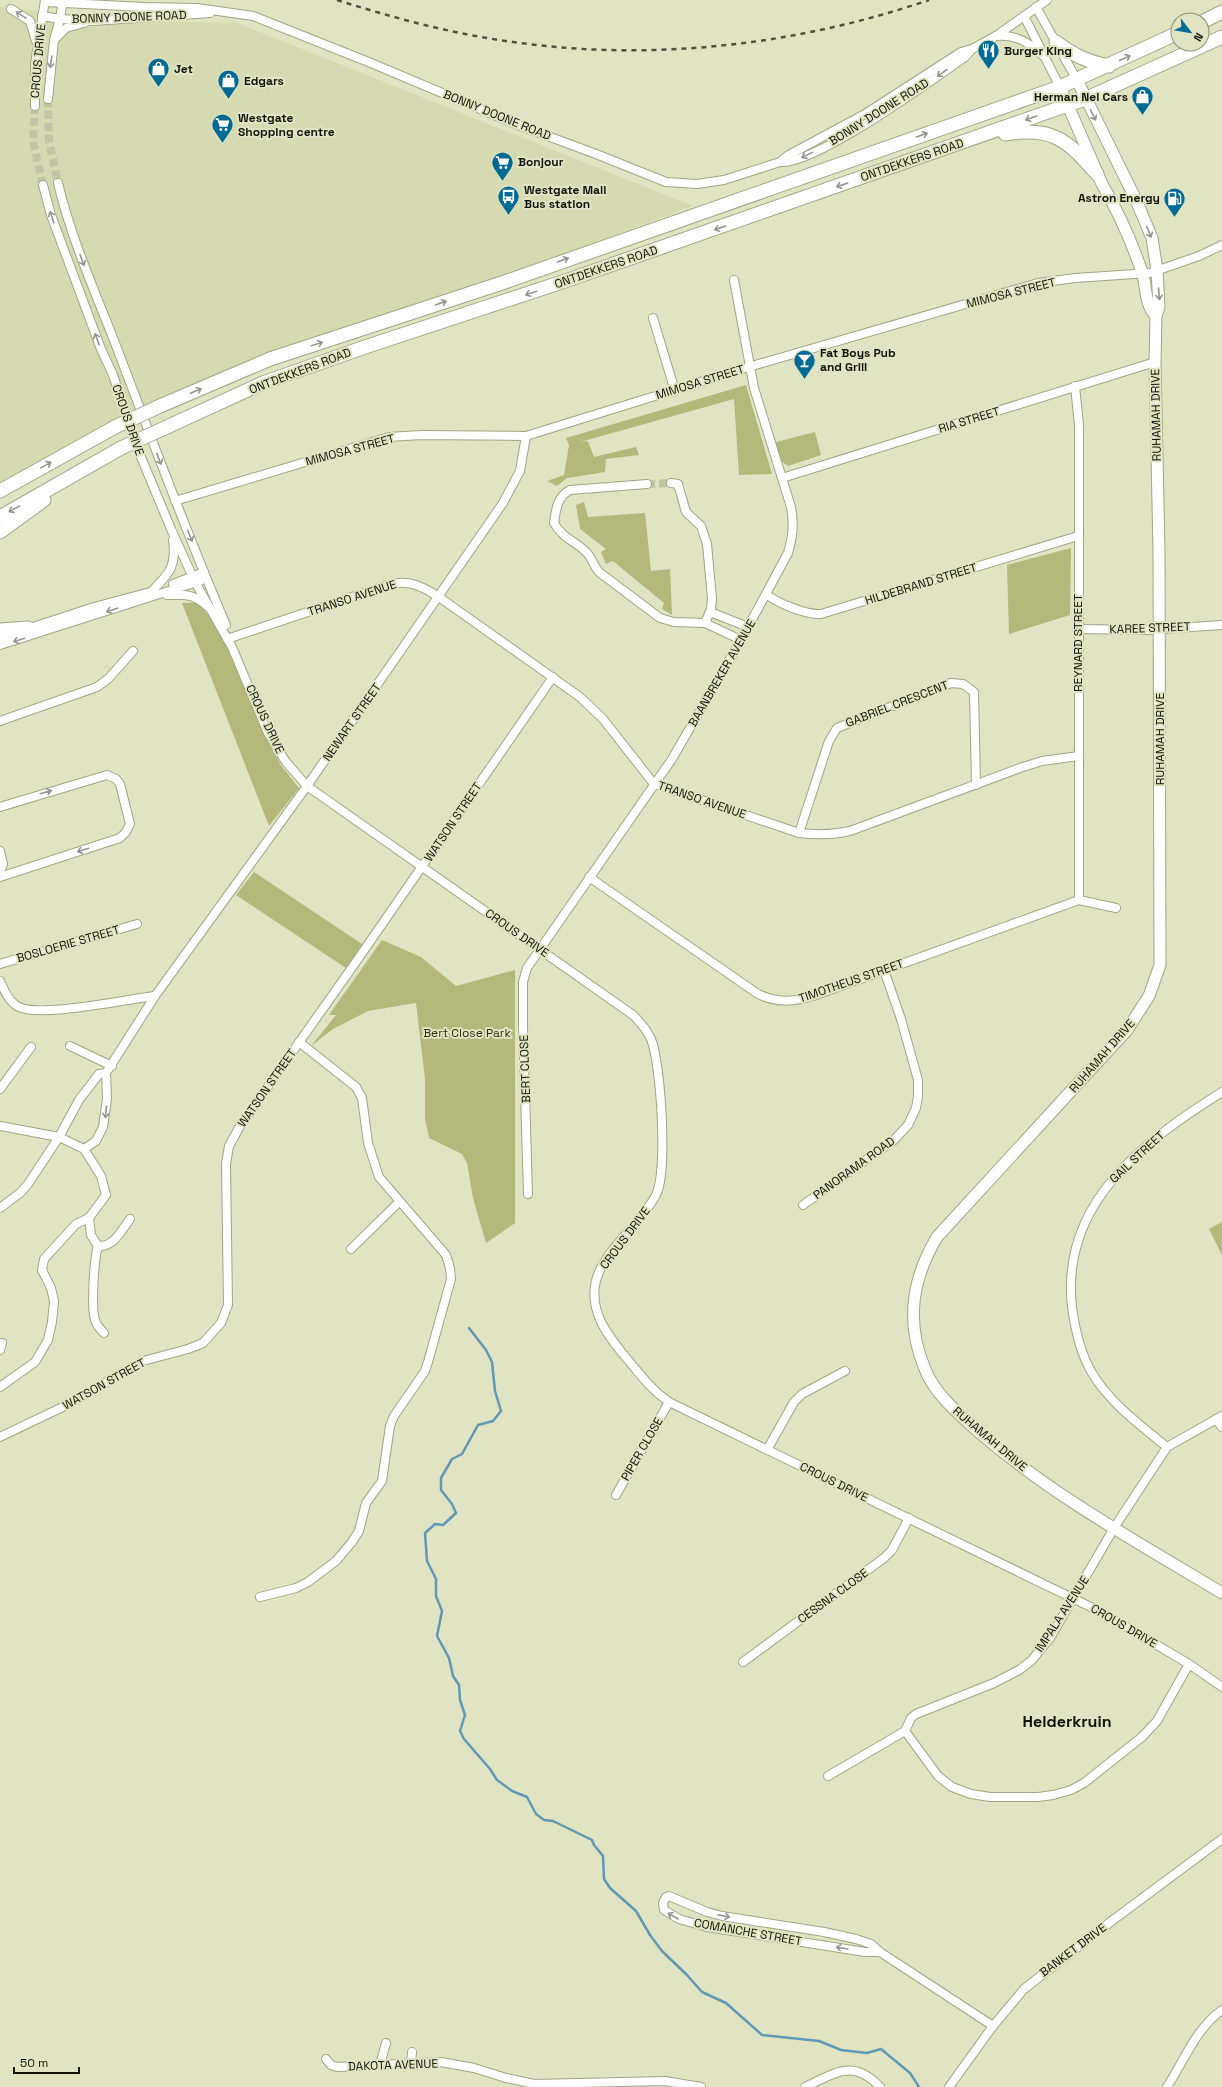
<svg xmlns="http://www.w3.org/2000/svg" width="1222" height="2087" viewBox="0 0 1222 2087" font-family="'Space Grotesk',sans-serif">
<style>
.built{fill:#d5dab1}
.green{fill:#b3b87b}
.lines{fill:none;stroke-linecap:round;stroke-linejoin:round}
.stream{stroke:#6098b5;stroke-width:2.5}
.street-tunnel{stroke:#c1c5a6;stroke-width:8;stroke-dasharray:8 4;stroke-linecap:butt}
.street-casing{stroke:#a1a585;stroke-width:10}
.secondary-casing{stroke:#a1a585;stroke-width:13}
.primary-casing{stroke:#a1a585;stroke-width:15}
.street{stroke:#fff;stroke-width:8}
.secondary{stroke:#fff;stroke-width:11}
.primary{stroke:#fff;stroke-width:13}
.rail{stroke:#515340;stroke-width:2.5;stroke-dasharray:5 5;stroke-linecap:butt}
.primary-bridge-casing{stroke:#a1a585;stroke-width:15;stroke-linecap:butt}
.primary-bridge{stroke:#fff;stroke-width:13}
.oneway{stroke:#959590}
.labels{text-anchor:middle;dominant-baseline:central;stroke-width:4;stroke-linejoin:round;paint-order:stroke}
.street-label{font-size:12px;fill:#131408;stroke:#e0e4c2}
.poi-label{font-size:12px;font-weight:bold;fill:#131408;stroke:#e0e4c2;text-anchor:start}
.park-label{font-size:12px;fill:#2e300d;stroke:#e0e4c2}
.district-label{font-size:16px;font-weight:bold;fill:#131408;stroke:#e0e4c2}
</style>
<rect width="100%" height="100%" fill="#e0e4c2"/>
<path class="built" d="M 0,7 L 54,13 L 61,19 L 237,23 L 693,206 L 141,410 L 0,487 Z"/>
<g class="green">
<path d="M 746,385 L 772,474 L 739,475 L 734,399 L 580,442 L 588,441 L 594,457 L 636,447 L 639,455 L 606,459 L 605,472 L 567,478 L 557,486 L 547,481 L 564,475 L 569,445 L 566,438 Z"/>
<path d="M 815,432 L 821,455 L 788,466 L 778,459 L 776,442 Z"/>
<path d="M 584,502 L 588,517 L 645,513 L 651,571 L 670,569 L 672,615 L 662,609 L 664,603 L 613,561 L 606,564 L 601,552 L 606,549 L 580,529 L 576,505 Z"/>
<path d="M 1071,548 L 1070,615 L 1009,634 L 1007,565 Z"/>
<path d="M 182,603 L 198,603 L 218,627 L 280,764 L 299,788 L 269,826 Z"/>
<path d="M 254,872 L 362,944 L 346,968 L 236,895 Z"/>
<path d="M 382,940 L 421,957 L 456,986 L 515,970 L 515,1223 L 486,1243 L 473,1198 L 467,1163 L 462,1154 L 429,1138 L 425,1118 L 425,1079 L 416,1003 L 368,1011 L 333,1029 L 311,1046 L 336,1015 L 329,1015 Z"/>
<path d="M 1222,1222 L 1222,1255 L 1209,1229 Z"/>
</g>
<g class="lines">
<path class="stream" d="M 469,1328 L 486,1350 L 492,1362 L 495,1391 L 501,1411 L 493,1421 L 478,1425 L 462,1454 L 452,1459 L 441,1478 L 441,1490 L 452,1504 L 456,1513 L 443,1525 L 435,1524 L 425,1533 L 427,1561 L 436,1579 L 436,1596 L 442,1611 L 437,1636 L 449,1658 L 453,1676 L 459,1685 L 460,1700 L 465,1715 L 460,1731 L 464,1739 L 490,1769 L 497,1780 L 512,1791 L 527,1797 L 536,1814 L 544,1820 L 553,1821 L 592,1840 L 594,1845 L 603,1856 L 604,1879 L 610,1888 L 636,1911 L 650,1935 L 662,1951 L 687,1975 L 702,1992 L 726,2003 L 762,2035 L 819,2041 L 841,2050 L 867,2053 L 881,2049 L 910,2073 L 919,2087"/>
<g class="street-tunnel">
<path d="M 48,99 L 49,141 L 58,183"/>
<path d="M 35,106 L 33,142 L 43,185"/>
<path d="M 647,484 L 671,483"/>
</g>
<defs>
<g id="street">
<path d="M 45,2 L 144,7 L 197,8 L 253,16 L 371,63 L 518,125 L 596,154 L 666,182 L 697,184 L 724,180 L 780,162 C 814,166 933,79 965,57 L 972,49"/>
<path d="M 1036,7 L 1077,80"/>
<path d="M 11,9 L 30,21 L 36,41"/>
<path d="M 42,16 L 60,19 L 93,21 L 210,13"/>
<path d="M 1024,16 L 1060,87"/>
<path d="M 996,36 C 1015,34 1029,42 1042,55"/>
<path d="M 55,39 L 66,28 L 84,23"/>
<path d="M 48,99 L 54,40 L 60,19 L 63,0"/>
<path d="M 35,106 L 35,64 L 45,0"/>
<path d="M 780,162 L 787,156 L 865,114 L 961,52 L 972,49 L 996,36 L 1047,0"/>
<path d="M 58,183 C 71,238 94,289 115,343 C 151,437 186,532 226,625"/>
<path d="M 43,185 L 51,215 L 101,349 L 113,375 L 141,457 L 171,529 L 195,582 L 232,647 L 268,733 L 286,762 L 307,786 L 633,1015 C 640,1022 647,1030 651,1039 C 661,1063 668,1172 656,1195 C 641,1223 612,1243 599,1272 C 583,1309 611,1340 633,1366 C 644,1379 654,1392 669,1402 L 1101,1612 L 1189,1664 L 1222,1687"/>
<path d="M 653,318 L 675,391"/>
<path d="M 1075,386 L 1079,425 L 1079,900"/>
<path d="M 782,478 L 1155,362"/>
<path d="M 647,484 L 570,490 C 557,497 556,509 554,523 C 563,539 576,541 587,553 C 592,558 593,565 599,572 L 660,618 L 674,622 L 705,623 L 711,609 L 712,598 L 707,544 L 701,526 L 686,512 L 678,484 L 671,483"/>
<path d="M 175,501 L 389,437 L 421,435 L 526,436 L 752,366 L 1038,283 L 1075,278 L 1150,273 L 1199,256 L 1222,245"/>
<path d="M 173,584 L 204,572"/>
<path d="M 152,591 C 169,574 177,566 173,540"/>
<path d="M 766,594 C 777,603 806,615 821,614 L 1078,536"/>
<path d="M 167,595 C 184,594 194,594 207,606"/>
<path d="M 710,612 L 748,627"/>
<path d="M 705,623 L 741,640"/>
<path d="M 1078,629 L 1147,630 L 1222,625"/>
<path d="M 24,630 L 94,607 L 154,591"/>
<path d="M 0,637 L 13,633"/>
<path d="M 227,639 L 388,585 C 408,579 422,586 439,597 L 580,697 L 603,719 L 654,784 L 799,833 C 817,835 832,835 850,831 L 1023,767 L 1042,761 L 1079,756"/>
<path d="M 0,645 L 200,581"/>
<path d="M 0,721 L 97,687 L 108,679 L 133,651"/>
<path d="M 0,807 L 107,775 L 116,779 L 120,784 L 130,824 L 126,832 L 120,838 L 0,877"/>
<path d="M 799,833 L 829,741 L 837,728 L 951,683 L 963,684 L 974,692 L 976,785"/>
<path d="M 0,851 L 3,864 L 0,872"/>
<path d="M 589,877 L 758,994 C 777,1003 793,1002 813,996 L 1079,900 L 1116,908"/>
<path d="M 0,964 L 137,924"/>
<path d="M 0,981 C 4,990 8,1000 17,1006 C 36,1019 127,999 155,996"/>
<path d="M 70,1046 L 112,1066"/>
<path d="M 0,1089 L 31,1047"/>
<path d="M 0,1126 L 59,1137 L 84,1149 L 101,1176 L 106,1195 L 89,1218 L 76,1224 L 44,1259 L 42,1270 L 51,1288 L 54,1301 L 52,1322 L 48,1340 L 35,1362 L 0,1387"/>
<path d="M 84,1149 L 96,1141 L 103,1127 L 107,1099 L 106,1073 L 155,996 L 307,786 L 503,503 L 520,471 L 526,436"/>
<path d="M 528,1194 L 523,1026 L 523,982 L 527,968 L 672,759 L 741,640 L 788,553 C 793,536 794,524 791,507 L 754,388 L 734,280"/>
<path d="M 803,1205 L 893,1141 L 908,1125 L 916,1108 L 918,1096 L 918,1080 L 901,1019 L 884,970"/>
<path d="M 0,1208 L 20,1193 L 28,1184 L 59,1137 L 79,1100 L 99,1074 L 106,1073"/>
<path d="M 89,1218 L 91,1235 L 98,1246 C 114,1247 121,1231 130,1219"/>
<path d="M 98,1246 C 94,1259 91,1307 95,1320 C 96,1325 100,1329 104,1333"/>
<path d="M 351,1249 L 399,1202"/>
<path d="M 0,1350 L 2,1343"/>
<path d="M 1216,1419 L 1222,1427"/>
<path d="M 0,1437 L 69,1404 L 143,1361 L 188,1349 L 203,1343 L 221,1323 L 228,1305 L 226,1164 L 229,1146 L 240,1126 L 358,959 L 553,677"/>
<path d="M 1167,1447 C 1140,1425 1110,1403 1092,1373 C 1080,1353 1075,1329 1072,1307 C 1060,1203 1144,1141 1222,1092"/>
<path d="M 767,1450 L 794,1402 L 802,1394 L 845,1371"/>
<path d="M 616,1495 L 669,1402"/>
<path d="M 260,1597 L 296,1588 L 308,1582 L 336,1561 L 352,1542 L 359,1531 L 366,1503 L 382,1481 L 390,1426 L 394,1416 L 425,1371 L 428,1362 L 451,1279 L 450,1268 L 446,1255 L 379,1177 L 368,1143 L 362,1098 L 356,1087 L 299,1042"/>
<path d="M 743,1662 L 884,1558 L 892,1550 L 909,1518"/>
<path d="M 905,1731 L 938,1776 L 952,1787 L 971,1794 L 990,1797 L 1038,1797 L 1053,1795 L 1071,1790 L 1084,1783 L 1142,1737 L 1157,1721 L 1189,1664"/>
<path d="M 828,1776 L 905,1731 L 911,1718 L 916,1714 L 994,1683 L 1019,1670 L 1031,1661 L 1050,1638 L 1114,1528 L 1167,1447 L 1222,1416"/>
<path d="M 880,1952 L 865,1952 L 707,1927 L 679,1919 L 664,1910 L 663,1903 L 666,1897 L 669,1896 L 707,1912 L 722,1916 L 824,1932 L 856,1939 L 871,1944 L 880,1952 L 993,2026"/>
<path d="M 326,2059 L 331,2065 L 337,2067 L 441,2062 L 474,2068 L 506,2078 L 534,2084 L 665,2081 L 701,2087"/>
<path d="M 411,2064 L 412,2052"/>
<path d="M 380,2065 L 386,2043"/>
<path d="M 805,2087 C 836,2073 853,2058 880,2087"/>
<path d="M 949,2087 L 993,2026 L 1024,1989 L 1109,1923 L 1222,1839"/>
<path d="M 1167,2087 C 1184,2061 1196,2028 1222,2010"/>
</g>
<g id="secondary">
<path d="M 1077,80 L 1136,200 L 1152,238 L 1157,270 L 1159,307 L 1156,316 L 1155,362 L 1159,551 L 1160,965 L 1149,996 L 1127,1030 L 937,1237 C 912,1279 905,1322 925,1369 C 935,1395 960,1415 980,1433 C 1053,1496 1139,1543 1222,1593"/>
<path d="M 1060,87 L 1102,184 C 1118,211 1132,243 1142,272 C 1147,287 1144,304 1156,316"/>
</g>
<g id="primary">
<path d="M 1202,22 L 1222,12"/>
<path d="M 1056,42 C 1073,55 1088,62 1109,66"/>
<path d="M 1005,134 C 1053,126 1067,140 1097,174"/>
<path d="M 160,406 L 270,359 L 502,283 L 1060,87 L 1178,33"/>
<path d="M 169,426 L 263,383 L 365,347 L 568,280 L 1085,99 L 1222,37"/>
<path d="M 0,491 L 115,427"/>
<path d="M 0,517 L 121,448"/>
<path d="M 0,532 L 44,500"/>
<path d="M 0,630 L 28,628"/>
</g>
</defs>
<use href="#street" class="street-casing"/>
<use href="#secondary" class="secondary-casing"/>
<use href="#primary" class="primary-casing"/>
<use href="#street" class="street"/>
<use href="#secondary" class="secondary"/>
<use href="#primary" class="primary"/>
<path class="rail" d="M 337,0 C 394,18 453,34 513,42 C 652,62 797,45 929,0"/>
<defs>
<g id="primary-bridge">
<path d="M 115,427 L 160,406"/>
<path d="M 121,448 L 169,426"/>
</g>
</defs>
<use href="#primary-bridge" class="primary-bridge-casing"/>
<use href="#primary-bridge" class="primary-bridge"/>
</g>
<defs><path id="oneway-shaft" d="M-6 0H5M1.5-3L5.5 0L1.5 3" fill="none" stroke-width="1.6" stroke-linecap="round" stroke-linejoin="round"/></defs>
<g class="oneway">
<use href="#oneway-shaft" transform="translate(21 15) rotate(-148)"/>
<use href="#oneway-shaft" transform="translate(1125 58) rotate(-25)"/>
<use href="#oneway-shaft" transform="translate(51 62) rotate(99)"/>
<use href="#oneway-shaft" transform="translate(942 73) rotate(145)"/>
<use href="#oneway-shaft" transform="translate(1093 115) rotate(63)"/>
<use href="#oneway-shaft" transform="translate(1031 118) rotate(160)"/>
<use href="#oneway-shaft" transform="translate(922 135) rotate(-19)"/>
<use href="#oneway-shaft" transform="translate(807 155) rotate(154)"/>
<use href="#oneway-shaft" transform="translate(842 185) rotate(161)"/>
<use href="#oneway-shaft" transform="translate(52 217) rotate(-109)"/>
<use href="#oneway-shaft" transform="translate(720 228) rotate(161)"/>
<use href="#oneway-shaft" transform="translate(1149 232) rotate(68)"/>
<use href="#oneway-shaft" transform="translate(82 260) rotate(70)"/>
<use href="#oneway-shaft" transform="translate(563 260) rotate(-20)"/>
<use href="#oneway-shaft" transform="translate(531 293) rotate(162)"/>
<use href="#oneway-shaft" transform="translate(1159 294) rotate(86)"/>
<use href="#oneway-shaft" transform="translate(441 303) rotate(-19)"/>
<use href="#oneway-shaft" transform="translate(97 339) rotate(-110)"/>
<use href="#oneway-shaft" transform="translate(317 344) rotate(-18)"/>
<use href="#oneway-shaft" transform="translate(196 391) rotate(-23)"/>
<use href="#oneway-shaft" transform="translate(159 459) rotate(69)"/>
<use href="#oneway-shaft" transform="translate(46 465) rotate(-29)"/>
<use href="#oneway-shaft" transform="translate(14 509) rotate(151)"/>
<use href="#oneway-shaft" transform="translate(190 536) rotate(68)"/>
<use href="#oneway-shaft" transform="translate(112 610) rotate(162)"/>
<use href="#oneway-shaft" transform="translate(19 640) rotate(163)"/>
<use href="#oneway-shaft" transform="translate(46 792) rotate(-16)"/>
<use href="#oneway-shaft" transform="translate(83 850) rotate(162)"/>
<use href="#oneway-shaft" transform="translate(106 1112) rotate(95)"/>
<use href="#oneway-shaft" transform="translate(673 1916) rotate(-150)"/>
<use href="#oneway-shaft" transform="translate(724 1916) rotate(11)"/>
<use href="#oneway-shaft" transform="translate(842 1948) rotate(-171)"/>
</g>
<defs>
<symbol id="restaurant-pin" viewBox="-11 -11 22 30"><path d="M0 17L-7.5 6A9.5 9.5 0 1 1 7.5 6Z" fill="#006a97" stroke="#e0e4c2"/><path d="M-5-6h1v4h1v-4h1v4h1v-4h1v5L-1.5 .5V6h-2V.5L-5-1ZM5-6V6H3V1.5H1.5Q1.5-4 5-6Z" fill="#fff"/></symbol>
<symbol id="shop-pin" viewBox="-11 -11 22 30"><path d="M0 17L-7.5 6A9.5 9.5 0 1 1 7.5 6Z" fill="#006a97" stroke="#e0e4c2"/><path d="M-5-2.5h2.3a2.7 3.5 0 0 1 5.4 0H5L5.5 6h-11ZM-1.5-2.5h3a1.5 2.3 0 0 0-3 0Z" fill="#fff"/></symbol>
<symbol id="supermarket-pin" viewBox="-11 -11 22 30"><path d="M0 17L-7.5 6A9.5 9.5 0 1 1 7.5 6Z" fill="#006a97" stroke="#e0e4c2"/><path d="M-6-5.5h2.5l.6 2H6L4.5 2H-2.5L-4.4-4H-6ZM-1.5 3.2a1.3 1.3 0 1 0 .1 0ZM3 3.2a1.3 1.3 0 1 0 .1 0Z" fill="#fff"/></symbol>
<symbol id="bus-pin" viewBox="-11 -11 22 30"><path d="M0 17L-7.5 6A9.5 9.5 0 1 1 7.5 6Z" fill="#006a97" stroke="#e0e4c2"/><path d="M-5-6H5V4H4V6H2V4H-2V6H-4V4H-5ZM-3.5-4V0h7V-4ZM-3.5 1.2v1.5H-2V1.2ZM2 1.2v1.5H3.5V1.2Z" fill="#fff"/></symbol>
<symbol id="fuel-pin" viewBox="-11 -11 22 30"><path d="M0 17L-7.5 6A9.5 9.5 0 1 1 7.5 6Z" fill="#006a97" stroke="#e0e4c2"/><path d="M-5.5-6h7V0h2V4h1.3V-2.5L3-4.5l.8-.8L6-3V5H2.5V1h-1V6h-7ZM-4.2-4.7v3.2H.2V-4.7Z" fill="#fff"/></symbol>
<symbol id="bar-pin" viewBox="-11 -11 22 30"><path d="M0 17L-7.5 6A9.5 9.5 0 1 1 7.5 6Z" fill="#006a97" stroke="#e0e4c2"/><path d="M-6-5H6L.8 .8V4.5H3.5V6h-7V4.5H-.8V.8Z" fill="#fff"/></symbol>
</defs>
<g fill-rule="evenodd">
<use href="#restaurant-pin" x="976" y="38" width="25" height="34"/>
<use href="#shop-pin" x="146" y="56" width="25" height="34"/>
<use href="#shop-pin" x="216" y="68" width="25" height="34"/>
<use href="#shop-pin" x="1130" y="84" width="25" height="34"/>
<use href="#supermarket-pin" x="210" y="112" width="25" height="34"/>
<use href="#supermarket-pin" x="490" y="150" width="25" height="34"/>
<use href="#bus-pin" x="496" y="184" width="25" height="34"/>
<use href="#fuel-pin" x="1162" y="186" width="25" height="34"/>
<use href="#bar-pin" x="792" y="348" width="25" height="34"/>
</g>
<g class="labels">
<g class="street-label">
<text transform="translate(129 17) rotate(-2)">BONNY DOONE ROAD</text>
<text transform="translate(38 61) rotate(-85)">CROUS DRIVE</text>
<text transform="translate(879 112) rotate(-32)">BONNY DOONE ROAD</text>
<text transform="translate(497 115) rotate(22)">BONNY DOONE ROAD</text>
<text transform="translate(912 160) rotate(-19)">ONTDEKKERS ROAD</text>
<text transform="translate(606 267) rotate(-19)">ONTDEKKERS ROAD</text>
<text transform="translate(1011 293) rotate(-14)">MIMOSA STREET</text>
<text transform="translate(300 371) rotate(-21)">ONTDEKKERS ROAD</text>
<text transform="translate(700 382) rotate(-17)">MIMOSA STREET</text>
<text transform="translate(1156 415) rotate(-91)">RUHAMAH DRIVE</text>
<text transform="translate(128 420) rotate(71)">CROUS DRIVE</text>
<text transform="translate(969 420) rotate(-17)">RIA STREET</text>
<text transform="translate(350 450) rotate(-15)">MIMOSA STREET</text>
<text transform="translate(921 584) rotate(-17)">HILDEBRAND STREET</text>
<text transform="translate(352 598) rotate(-18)">TRANSO AVENUE</text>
<text transform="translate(1150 628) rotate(-2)">KAREE STREET</text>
<text transform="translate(1078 643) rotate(-90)">REYNARD STREET</text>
<text transform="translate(722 673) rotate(-60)">BAANBREKER AVENUE</text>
<text transform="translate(897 704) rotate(-21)">GABRIEL CRESCENT</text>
<text transform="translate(265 719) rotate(65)">CROUS DRIVE</text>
<text transform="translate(352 722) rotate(-55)">NEWART STREET</text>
<text transform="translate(1160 739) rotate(-90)">RUHAMAH DRIVE</text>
<text transform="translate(702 800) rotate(19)">TRANSO AVENUE</text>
<text transform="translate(453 822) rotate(-56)">WATSON STREET</text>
<text transform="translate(517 933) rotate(35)">CROUS DRIVE</text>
<text transform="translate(68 944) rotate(-16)">BOSLOERIE STREET</text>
<text transform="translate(851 981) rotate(-19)">TIMOTHEUS STREET</text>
<text transform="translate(1102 1056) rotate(-49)">RUHAMAH DRIVE</text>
<text transform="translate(525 1069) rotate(-92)">BERT CLOSE</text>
<text transform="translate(267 1088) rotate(-55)">WATSON STREET</text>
<text transform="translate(1137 1157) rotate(-43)">GAIL STREET</text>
<text transform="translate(854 1168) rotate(-36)">PANORAMA ROAD</text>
<text transform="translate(625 1238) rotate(-53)">CROUS DRIVE</text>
<text transform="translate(104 1384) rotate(-29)">WATSON STREET</text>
<text transform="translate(990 1439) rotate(40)">RUHAMAH DRIVE</text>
<text transform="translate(642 1449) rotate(-60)">PIPER CLOSE</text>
<text transform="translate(834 1482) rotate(26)">CROUS DRIVE</text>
<text transform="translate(833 1596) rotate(-36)">CESSNA CLOSE</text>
<text transform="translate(1062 1614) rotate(-57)">IMPALA AVENUE</text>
<text transform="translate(1124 1626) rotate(30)">CROUS DRIVE</text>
<text transform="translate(748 1932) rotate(10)">COMANCHE STREET</text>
<text transform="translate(1073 1950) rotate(-37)">BANKET DRIVE</text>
<text transform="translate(393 2065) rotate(-2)">DAKOTA AVENUE</text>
</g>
<g class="poi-label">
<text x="1004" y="51">Burger King</text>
<text x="174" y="69">Jet</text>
<text x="244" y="81">Edgars</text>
<text x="1128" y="97" text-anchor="end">Herman Nel Cars</text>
<text x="238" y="118">Westgate<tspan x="238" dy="14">Shopping centre</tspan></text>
<text x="518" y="162">Bonjour</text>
<text x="524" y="190">Westgate Mall<tspan x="524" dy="14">Bus station</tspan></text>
<text x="1160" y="198" text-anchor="end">Astron Energy</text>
<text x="820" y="353">Fat Boys Pub<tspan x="820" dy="14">and Grill</tspan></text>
</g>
<g class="park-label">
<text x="467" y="1033">Bert Close Park</text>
</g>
<g class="district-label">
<text x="1067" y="1721">Helderkruin</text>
</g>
</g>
<g transform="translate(1190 32) rotate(121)"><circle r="19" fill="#e0e4c2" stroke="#8e9178"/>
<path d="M0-3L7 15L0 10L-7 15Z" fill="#006a97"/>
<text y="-6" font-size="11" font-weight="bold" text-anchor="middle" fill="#131408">N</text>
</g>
<path d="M14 2067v6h65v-6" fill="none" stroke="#131408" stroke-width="2"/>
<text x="20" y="2067" font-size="12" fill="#131408" stroke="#e0e4c2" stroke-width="3" paint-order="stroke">50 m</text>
</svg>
